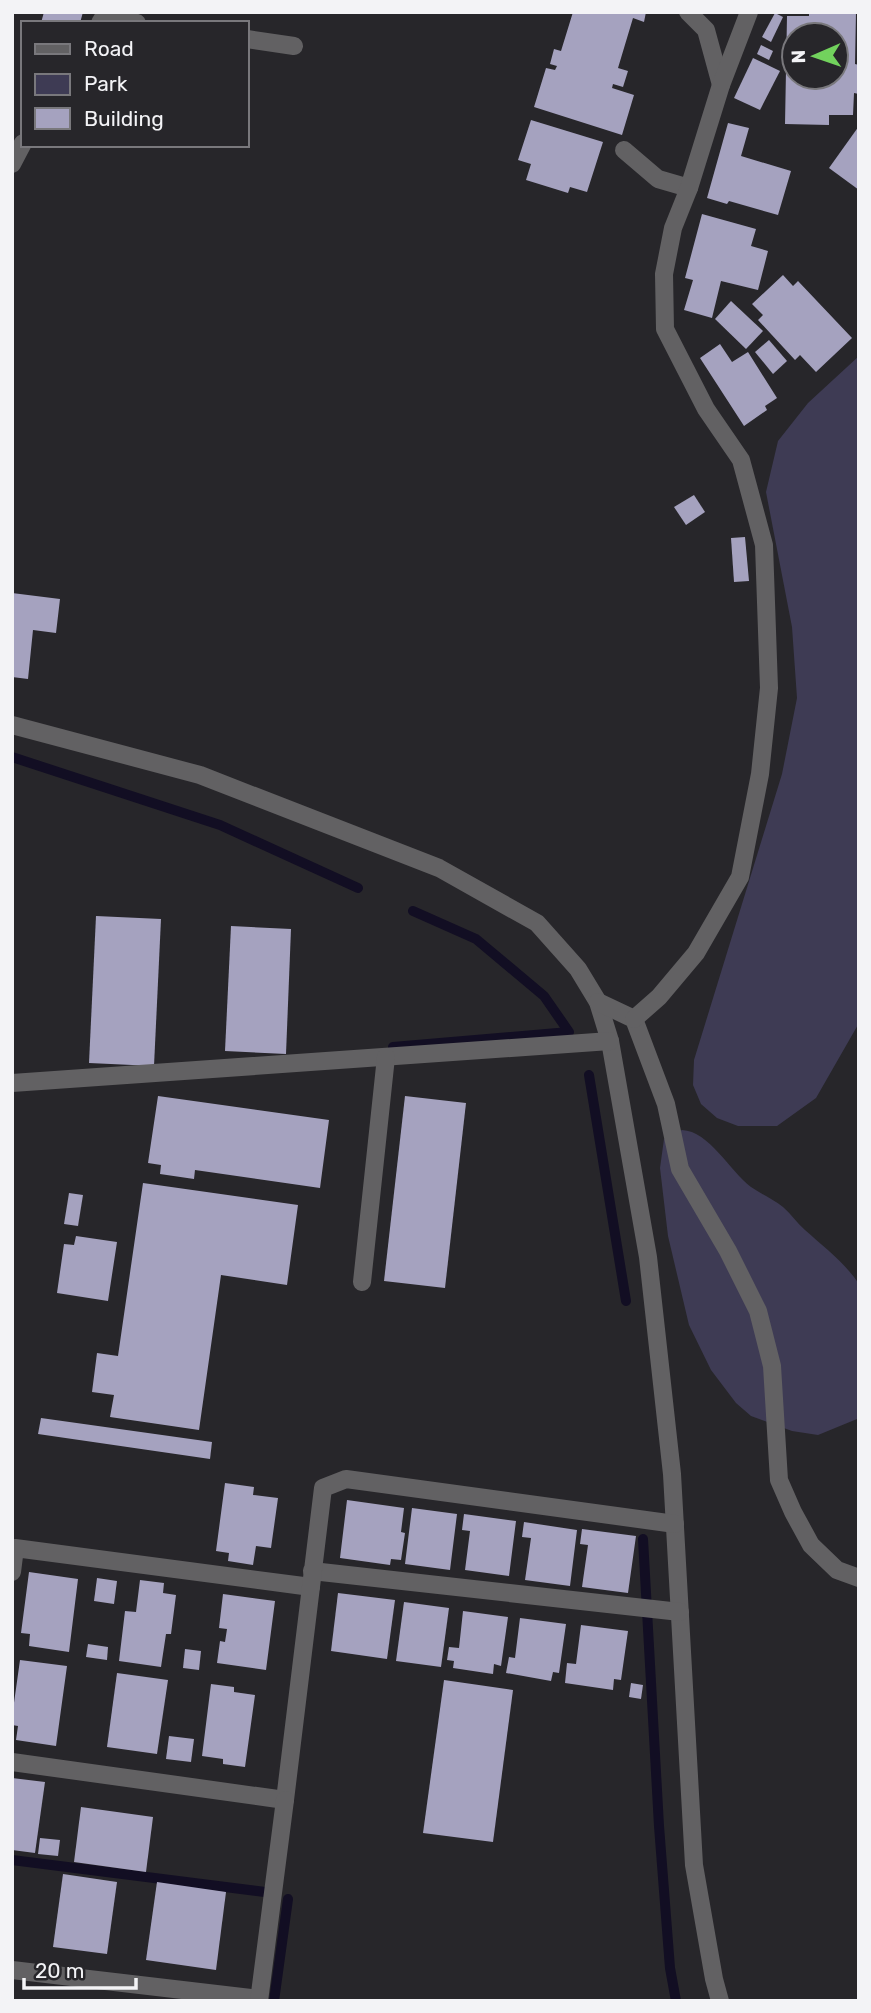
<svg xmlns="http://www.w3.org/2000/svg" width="871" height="2013" viewBox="0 0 871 2013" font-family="Rubik,sans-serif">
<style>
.green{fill:#3e3b54}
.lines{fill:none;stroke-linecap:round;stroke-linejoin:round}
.stream{stroke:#120e23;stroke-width:10}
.building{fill:#a5a2bf;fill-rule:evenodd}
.street{stroke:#626163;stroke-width:18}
</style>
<rect width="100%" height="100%" fill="#27262a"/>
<g class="green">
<path d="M 859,356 L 859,1023 L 816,1098 L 777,1126 L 738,1126 L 717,1118 L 701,1104 L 693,1085 L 694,1060 L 782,774 L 797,698 L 792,627 L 766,492 L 778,441 L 808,403 Z"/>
<path d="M 682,1130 C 709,1131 730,1171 751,1187 C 761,1194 773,1199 783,1207 C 791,1214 797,1223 805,1230 C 824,1247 845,1263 859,1284 L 859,1415 L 857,1419 L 818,1435 L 792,1431 L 751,1416 L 736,1403 L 711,1370 L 689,1325 L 668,1236 L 660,1168 L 664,1139 Z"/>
</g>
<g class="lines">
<g class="stream">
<path d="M 12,757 L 220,825 L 358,888"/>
<path d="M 393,1047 L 569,1032 L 544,996 L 476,939 L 413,911"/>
<path d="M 589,1075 L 626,1301"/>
<path d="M 643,1539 L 659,1826 L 670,1968 L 676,2001"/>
<path d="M 12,1860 L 273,1893"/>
<path d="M 274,2001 L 288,1899"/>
</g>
</g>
<g class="building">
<path d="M 44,12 L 83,12 L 80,23 L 41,23 Z"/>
<path d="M 573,12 L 646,12 L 644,22 L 633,18 L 618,68 L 628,71 L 623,87 L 613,84 L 612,88 L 634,95 L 622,135 L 534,107 L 546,68 L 555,70 L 557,66 L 550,64 L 554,49 L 561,51 Z"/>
<path d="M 809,12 L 856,12 L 855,64 L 859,65 L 859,94 L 854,93 L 853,115 L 829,115 L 829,125 L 785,124 L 787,16 L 809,16 ZM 794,35 L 836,35 L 836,77 L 794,77 Z"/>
<path d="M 775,13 L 783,17 L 771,42 L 762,37 Z"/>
<path d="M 761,45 L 773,51 L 769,60 L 757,54 Z"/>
<path d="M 753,58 L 780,71 L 760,110 L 734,98 Z"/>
<path d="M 531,120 L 603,142 L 587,192 L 570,187 L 568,193 L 526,180 L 531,164 L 518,160 Z"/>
<path d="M 728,123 L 749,128 L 741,156 L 791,171 L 778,215 L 729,201 L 727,204 L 707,198 Z"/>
<path d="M 859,126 L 859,190 L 829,168 Z"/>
<path d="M 702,214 L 756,229 L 751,246 L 768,251 L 758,290 L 721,281 L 712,318 L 684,310 L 693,280 L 685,278 Z"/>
<path d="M 783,275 L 793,286 L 798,281 L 852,338 L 816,372 L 800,355 L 795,360 L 758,320 L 763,315 L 752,304 Z"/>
<path d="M 731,301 L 763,331 L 746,349 L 715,319 Z"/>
<path d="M 769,340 L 787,361 L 773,374 L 755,352 Z"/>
<path d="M 720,344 L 732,362 L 748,352 L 777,398 L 765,406 L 767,410 L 744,426 L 700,358 Z"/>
<path d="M 694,495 L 705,512 L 686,525 L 674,507 Z"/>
<path d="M 745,537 L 749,581 L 734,582 L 731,538 Z"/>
<path d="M 12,593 L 60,599 L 56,633 L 33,630 L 28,679 L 12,677 Z"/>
<path d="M 96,916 L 161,919 L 154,1066 L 89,1063 Z"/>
<path d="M 231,926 L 291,929 L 286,1054 L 225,1051 Z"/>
<path d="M 158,1096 L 329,1120 L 320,1188 L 195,1170 L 194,1179 L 160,1174 L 161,1165 L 148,1163 Z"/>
<path d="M 405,1096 L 466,1103 L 445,1288 L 384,1281 Z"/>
<path d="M 143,1183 L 298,1205 L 287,1285 L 221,1275 L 199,1430 L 110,1417 L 114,1395 L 92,1392 L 97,1353 L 118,1356 Z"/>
<path d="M 69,1193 L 83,1195 L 78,1226 L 64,1224 Z"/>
<path d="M 76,1236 L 117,1242 L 108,1301 L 57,1293 L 64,1244 L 74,1245 Z"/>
<path d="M 41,1418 L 212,1442 L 210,1459 L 38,1434 Z"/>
<path d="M 225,1483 L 254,1487 L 253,1495 L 278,1498 L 271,1548 L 256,1546 L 253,1565 L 228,1561 L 229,1553 L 216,1551 Z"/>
<path d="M 347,1500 L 404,1508 L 401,1532 L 405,1533 L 401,1560 L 391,1559 L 390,1565 L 340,1558 Z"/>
<path d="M 412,1508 L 457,1514 L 450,1570 L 405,1564 Z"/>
<path d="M 464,1514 L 516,1521 L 509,1576 L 465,1570 L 470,1531 L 462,1530 Z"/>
<path d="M 524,1522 L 577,1530 L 570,1586 L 525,1580 L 531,1538 L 522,1537 Z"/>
<path d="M 582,1529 L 636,1536 L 628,1593 L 582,1587 L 588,1545 L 580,1544 Z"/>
<path d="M 29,1572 L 78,1579 L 69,1652 L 29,1646 L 30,1634 L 21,1633 Z"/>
<path d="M 97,1578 L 117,1581 L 114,1604 L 94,1601 Z"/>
<path d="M 140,1580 L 164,1583 L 163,1593 L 176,1595 L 171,1634 L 166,1634 L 161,1667 L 119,1661 L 125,1611 L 136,1612 Z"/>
<path d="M 338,1593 L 395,1600 L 387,1659 L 331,1651 Z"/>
<path d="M 223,1594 L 275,1601 L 266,1670 L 217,1663 L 220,1641 L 225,1642 L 227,1629 L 219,1628 Z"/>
<path d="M 404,1602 L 449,1608 L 441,1667 L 396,1661 Z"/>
<path d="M 463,1611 L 508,1617 L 501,1666 L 494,1664 L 493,1674 L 453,1668 L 454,1661 L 447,1660 L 449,1647 L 459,1648 Z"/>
<path d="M 520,1618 L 566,1624 L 559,1673 L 553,1672 L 551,1681 L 506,1673 L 509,1657 L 515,1658 Z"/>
<path d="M 581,1625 L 628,1631 L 621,1680 L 614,1679 L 613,1690 L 565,1683 L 567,1663 L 576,1664 Z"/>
<path d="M 88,1644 L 108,1647 L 107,1660 L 86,1657 Z"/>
<path d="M 185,1649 L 201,1651 L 199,1670 L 183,1668 Z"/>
<path d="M 20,1660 L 67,1666 L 56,1746 L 16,1740 L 18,1726 L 12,1725 L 12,1717 Z"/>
<path d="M 117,1673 L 168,1680 L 157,1754 L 107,1747 Z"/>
<path d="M 444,1680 L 513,1690 L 493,1842 L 423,1833 Z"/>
<path d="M 631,1683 L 643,1685 L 641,1699 L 629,1697 Z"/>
<path d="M 211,1684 L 234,1687 L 234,1692 L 255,1695 L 245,1767 L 223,1764 L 223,1759 L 202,1756 Z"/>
<path d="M 169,1736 L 194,1739 L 191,1762 L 166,1759 Z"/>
<path d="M 12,1778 L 45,1782 L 35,1853 L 12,1850 Z"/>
<path d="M 81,1807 L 153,1817 L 146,1872 L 74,1862 Z"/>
<path d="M 40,1838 L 60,1840 L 58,1856 L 38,1854 Z"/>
<path d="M 63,1874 L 117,1882 L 107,1954 L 53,1947 Z"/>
<path d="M 157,1882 L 226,1892 L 216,1970 L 146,1960 Z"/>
</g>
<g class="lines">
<g class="street">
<path d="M 688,12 L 706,30 L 721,85"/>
<path d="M 100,23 L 103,18 L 137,23"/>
<path d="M 247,39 L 294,46"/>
<path d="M 624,150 L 658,179 L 689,188"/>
<path d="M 12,164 L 23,143"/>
<path d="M 12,725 L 200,775 L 439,868 L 537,923 L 578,969 L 598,1002 L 610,1041 L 648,1257 L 672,1474 L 694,1865 L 714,1979 L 720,2001"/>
<path d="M 598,1002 L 634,1019 L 666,1104 L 680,1169 L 728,1251 L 758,1311 L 772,1366 L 779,1480 L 793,1512 L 811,1545 L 837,1570 L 859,1578"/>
<path d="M 634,1019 L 659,997 L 696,953 L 740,877 L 760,774 L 769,688 L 764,545 L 741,460 L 706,409 L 665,329 L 664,274 L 673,228 L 689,188 L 721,85 L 749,12"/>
<path d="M 12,1083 L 610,1041"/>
<path d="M 362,1282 L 386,1057"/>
<path d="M 312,1571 L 680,1612"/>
<path d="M 12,1572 L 15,1548 L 311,1587"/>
<path d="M 12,1762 L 285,1800 L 323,1488 L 346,1479 L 675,1524"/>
<path d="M 12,1970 L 259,1999"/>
<path d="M 259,2001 L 285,1800"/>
</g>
</g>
<rect width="871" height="2013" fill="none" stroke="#f3f3f6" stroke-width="28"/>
<rect x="21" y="21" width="228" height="126" fill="#27262a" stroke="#79787c" stroke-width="2"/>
<rect x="35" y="44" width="35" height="10" fill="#626163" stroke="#79787c" stroke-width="2"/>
<text x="84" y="56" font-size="21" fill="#f3f3f6">Road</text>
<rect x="35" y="74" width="35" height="21" fill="#3e3b54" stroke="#79787c" stroke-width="2"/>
<text x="84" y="91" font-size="21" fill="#f3f3f6">Park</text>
<rect x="35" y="108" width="35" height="21" fill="#a5a2bf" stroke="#79787c" stroke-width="2"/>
<text x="84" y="126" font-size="21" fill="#f3f3f6">Building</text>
<g transform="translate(815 56) rotate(268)"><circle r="33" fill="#27262a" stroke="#79787c" stroke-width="2"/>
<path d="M0-5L12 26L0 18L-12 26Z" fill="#72d25d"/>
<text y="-10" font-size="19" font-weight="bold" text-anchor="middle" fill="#f3f3f6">N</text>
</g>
<path d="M24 1978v10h112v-10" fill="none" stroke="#f3f3f6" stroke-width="3.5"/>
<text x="35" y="1978" font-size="21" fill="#f3f3f6" stroke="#27262a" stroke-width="5" paint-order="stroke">20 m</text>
</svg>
